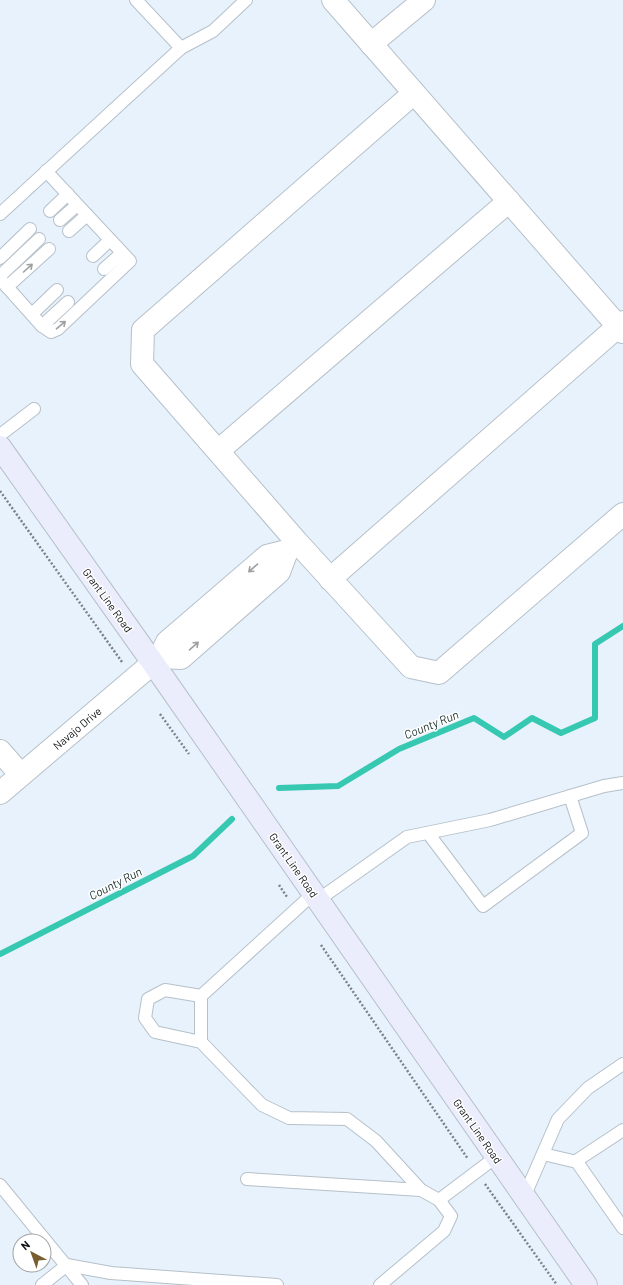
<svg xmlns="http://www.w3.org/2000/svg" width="623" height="1285" viewBox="0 0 623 1285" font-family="Barlow,sans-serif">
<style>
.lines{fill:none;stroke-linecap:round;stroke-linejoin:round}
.stream{stroke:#37c8b2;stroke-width:6}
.service-casing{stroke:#b6c0c9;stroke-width:14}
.minor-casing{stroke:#b6c0c9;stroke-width:24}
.secondary-casing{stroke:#b6c0c9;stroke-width:24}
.path{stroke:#7b8288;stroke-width:2.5;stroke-dasharray:2 2;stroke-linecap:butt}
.service{stroke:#fff;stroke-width:12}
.minor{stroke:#fff;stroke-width:22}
.secondary{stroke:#ebedfc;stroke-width:22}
.oneway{stroke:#9fa0a1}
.labels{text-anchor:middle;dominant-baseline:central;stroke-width:3;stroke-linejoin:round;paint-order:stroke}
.street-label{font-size:11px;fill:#0f1215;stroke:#fff}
.water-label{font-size:12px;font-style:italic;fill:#203733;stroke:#fff}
</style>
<rect width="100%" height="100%" fill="#e7f2fc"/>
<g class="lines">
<g class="stream">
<path d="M 279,788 L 338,786 L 399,749 L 474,718 L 504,737 L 532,718 L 561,733 L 595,718 L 595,644 L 623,626"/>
<path d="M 0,954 L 193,856 L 232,819"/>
</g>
<defs>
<g id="service">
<path d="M 181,48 L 213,31 L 246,0"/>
<path d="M 50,211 L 68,194"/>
<path d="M 0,214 L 181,48 L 136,0"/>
<path d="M 60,220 L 77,205"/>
<path d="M 69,231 L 87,215"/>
<path d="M 93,256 L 110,240"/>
<path d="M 0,258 L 30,229"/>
<path d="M 104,269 L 122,253"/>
<path d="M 0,276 L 39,239"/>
<path d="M 0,279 L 42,326 L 51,332 L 58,329 L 130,261 L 46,171"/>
<path d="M 7,287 L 49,249"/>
<path d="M 32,314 L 57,290"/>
<path d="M 42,326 L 68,302"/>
<path d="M 0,435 L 34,409"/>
<path d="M 428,833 L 483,906 L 582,833 L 570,796"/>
<path d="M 313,894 L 201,996 L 201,1042 L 262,1105 L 289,1118 L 347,1119 L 376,1141 L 421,1190 L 439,1200 L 451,1216 L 444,1231 L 380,1285"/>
<path d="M 318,900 L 407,837 L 490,820 L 604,786 L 623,783"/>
<path d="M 201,1042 L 155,1032 L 145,1018 L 148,999 L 165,990 L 201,996"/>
<path d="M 543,1154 L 577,1162 L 623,1228"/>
<path d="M 576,1161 L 623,1130"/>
<path d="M 247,1179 L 421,1190"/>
<path d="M 0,1185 L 82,1285"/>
<path d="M 524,1197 L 558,1119 L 588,1088 L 623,1064"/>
<path d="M 439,1200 L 496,1157"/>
<path d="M 42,1285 L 67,1265 L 111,1273 L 277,1285"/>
</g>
<g id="minor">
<path d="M 333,0 L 623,332"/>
<path d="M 371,44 L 424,0"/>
<path d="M 414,93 L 143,330 L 142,364 L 297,542 L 411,667 L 439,673 L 623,514"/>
<path d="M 218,451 L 509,201"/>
<path d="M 330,579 L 623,322"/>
<path d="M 160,657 L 181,658 L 279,572 L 287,551 L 295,544"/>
<path d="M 0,751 L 21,775"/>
<path d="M 0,793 L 160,657 L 167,642 L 267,556 L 287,551"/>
</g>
<path id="secondary" d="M 0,447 L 153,663 L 586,1285"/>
</defs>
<use href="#service" class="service-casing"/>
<use href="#minor" class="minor-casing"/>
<use href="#secondary" class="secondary-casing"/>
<g class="path">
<path d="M 0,491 L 122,662"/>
<path d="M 160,714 L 189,754"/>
<path d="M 279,885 L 287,897"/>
<path d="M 321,945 L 468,1159"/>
<path d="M 485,1184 L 557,1285"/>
</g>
<use href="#service" class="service"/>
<use href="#minor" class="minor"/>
<use href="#secondary" class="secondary"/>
</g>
<defs><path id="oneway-shaft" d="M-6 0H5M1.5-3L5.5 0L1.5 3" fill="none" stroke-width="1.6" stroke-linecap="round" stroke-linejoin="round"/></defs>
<g class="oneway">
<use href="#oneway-shaft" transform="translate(28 268) rotate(-42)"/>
<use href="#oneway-shaft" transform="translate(61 325) rotate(-40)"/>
<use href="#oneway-shaft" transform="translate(253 568) rotate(139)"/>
<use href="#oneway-shaft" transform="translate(194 646) rotate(-41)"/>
</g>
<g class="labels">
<g class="street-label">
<text transform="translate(108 600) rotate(54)">Grant Line Road</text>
<text transform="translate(77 728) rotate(-40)">Navajo Drive</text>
<text transform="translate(294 865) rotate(55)">Grant Line Road</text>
<text transform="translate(478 1131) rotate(55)">Grant Line Road</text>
</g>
<g class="water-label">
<text transform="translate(431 724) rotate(-22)">County Run</text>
<text transform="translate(115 883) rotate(-27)">County Run</text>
</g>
</g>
<g transform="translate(32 1253) rotate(319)"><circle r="19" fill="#ffffff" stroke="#9fa0a1"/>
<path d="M0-3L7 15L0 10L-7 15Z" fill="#785e2f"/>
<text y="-6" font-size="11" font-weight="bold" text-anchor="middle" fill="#0f1215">N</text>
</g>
</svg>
